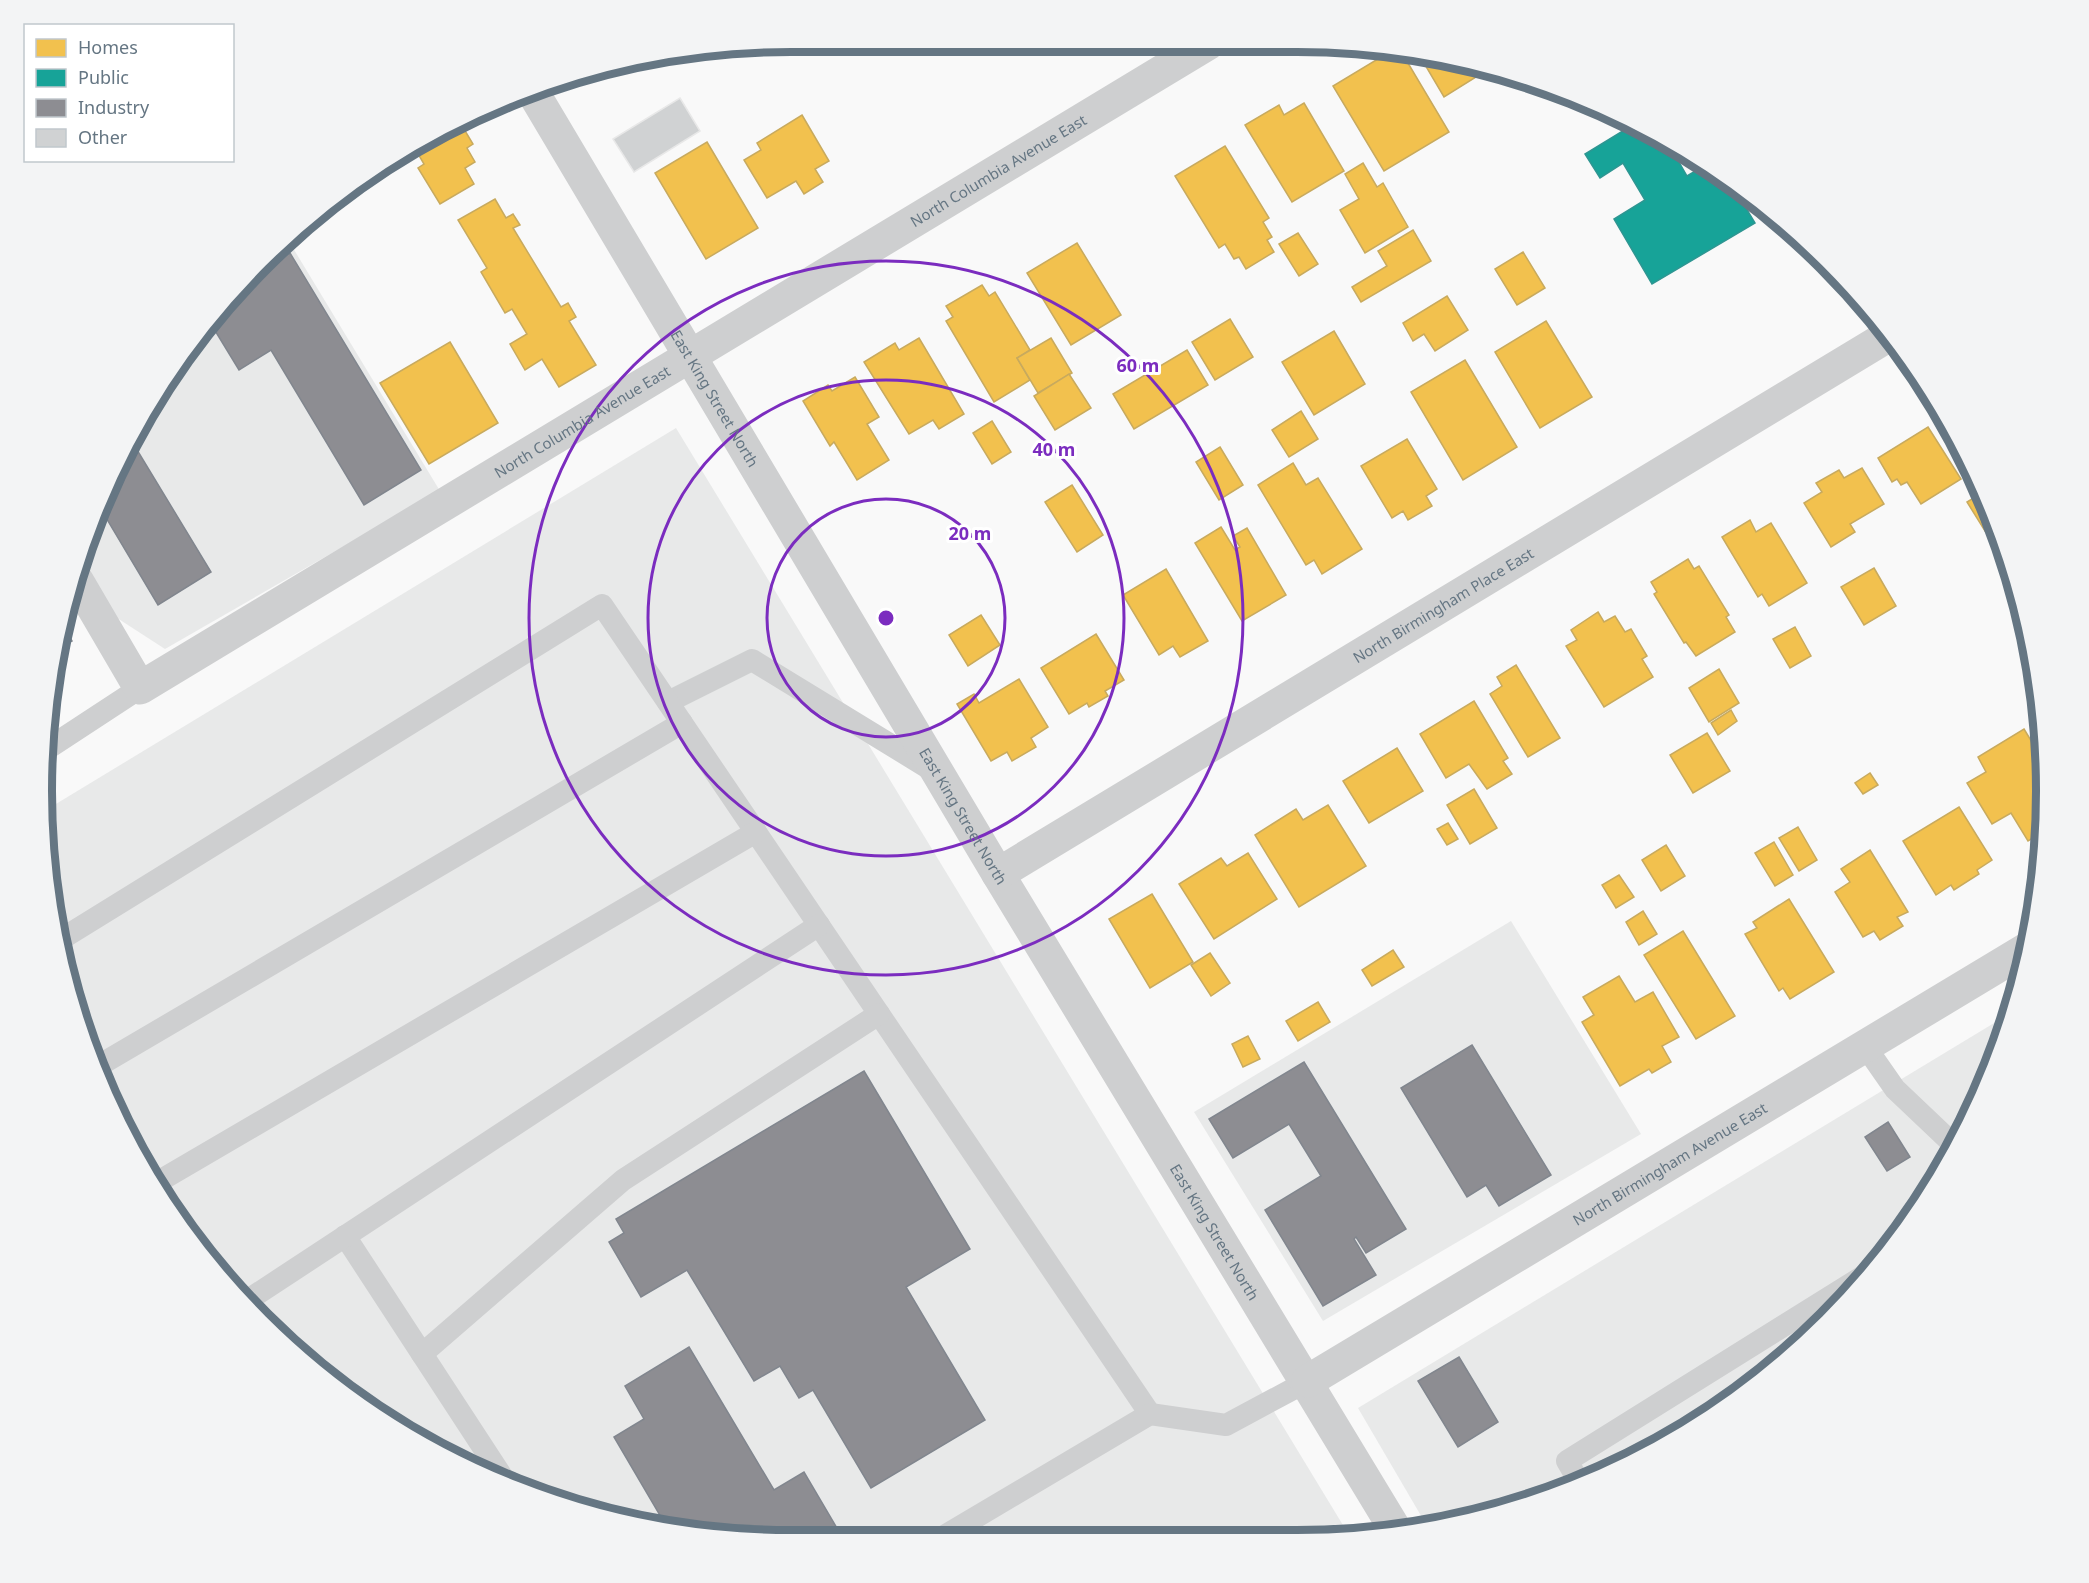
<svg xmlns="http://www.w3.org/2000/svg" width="2089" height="1583" viewBox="0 0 2089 1583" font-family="'Noto Sans',sans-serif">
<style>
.built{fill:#e8e9e9}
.homes{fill:#f2c14e;stroke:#c8aa5e;stroke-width:1.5}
.public{fill:#17a398;stroke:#2e9692;stroke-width:1.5}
.industry{fill:#8d8d92;stroke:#81868e;stroke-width:1.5}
.building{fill:#d0d2d3;stroke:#e8e8e8;stroke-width:1.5}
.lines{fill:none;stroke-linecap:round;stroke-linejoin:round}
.lane{stroke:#cecfd0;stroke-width:22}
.street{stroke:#cecfd0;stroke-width:33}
.ring{fill:none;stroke:#7b2cbf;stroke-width:3}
.labels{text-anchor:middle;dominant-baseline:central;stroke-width:6;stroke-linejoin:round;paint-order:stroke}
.street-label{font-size:15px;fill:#657683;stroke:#fff}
.rim{fill:none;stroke:#657683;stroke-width:8}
.centre{fill:#7b2cbf;stroke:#fff;stroke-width:3}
.ring-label{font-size:18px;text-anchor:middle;font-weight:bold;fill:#7b2cbf;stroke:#fff;stroke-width:6;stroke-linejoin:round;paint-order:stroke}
</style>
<rect width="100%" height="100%" fill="#f9f9f9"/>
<g class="built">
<path d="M 293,248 L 440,491 L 165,649 L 114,616 L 84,563 L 119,460 L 169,375 L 251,274 Z"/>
<path d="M 676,428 L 1349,1535 L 693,1535 L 550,1501 L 375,1415 L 262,1322 L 169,1208 L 82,1033 L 44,840 L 46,810 Z"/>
<path d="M 1511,921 L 1641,1134 L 1323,1321 L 1194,1112 Z"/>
<path d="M 2009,1014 L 1990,1078 L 1921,1208 L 1828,1321 L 1714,1414 L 1584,1484 L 1427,1526 L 1358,1408 Z"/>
</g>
<g class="homes">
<path d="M 1391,51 L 1402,53 L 1449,132 L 1384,171 L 1333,86 Z"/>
<path d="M 1425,57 L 1468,64 L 1476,77 L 1444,97 L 1421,58 Z"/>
<path d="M 1304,103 L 1344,171 L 1292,202 L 1245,125 L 1279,105 L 1284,115 Z"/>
<path d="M 802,115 L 829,161 L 815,169 L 823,182 L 804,194 L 796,181 L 767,198 L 744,160 L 761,150 L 757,143 Z"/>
<path d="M 453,128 L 456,134 L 464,129 L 473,144 L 467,148 L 475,162 L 465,168 L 474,184 L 440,204 L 418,168 L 424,164 L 413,145 Z"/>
<path d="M 707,142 L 758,228 L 706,259 L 655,173 Z"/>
<path d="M 1225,146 L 1269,218 L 1263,222 L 1272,237 L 1267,240 L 1274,252 L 1246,269 L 1239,257 L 1234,259 L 1225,244 L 1219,248 L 1175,176 Z"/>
<path d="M 1363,163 L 1377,187 L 1383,183 L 1408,227 L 1365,253 L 1340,210 L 1359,199 L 1345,174 Z"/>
<path d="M 495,199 L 506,218 L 513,214 L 520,225 L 513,228 L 561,307 L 568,303 L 576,317 L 569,321 L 596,365 L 559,387 L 542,359 L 525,370 L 510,344 L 527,334 L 512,309 L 505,313 L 481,272 L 487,268 L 458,220 Z"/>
<path d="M 1413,230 L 1431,261 L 1361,302 L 1352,287 L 1387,266 L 1378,251 Z"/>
<path d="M 1298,233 L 1318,264 L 1299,276 L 1279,244 Z"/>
<path d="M 1077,243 L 1121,315 L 1071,345 L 1027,273 Z"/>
<path d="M 1523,252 L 1545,288 L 1517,305 L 1495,269 Z"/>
<path d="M 982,285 L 989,296 L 995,292 L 1030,350 L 1017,358 L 1030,380 L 994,402 L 946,321 L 953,317 L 946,306 Z"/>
<path d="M 1447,296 L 1468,330 L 1435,351 L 1424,334 L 1413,341 L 1403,323 Z"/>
<path d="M 1230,319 L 1253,357 L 1215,380 L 1192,342 Z"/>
<path d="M 1546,321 L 1592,397 L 1540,428 L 1495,352 Z"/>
<path d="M 1334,331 L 1365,384 L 1314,415 L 1282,362 Z"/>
<path d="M 919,338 L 964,414 L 939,429 L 933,420 L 909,434 L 864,362 L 895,343 L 899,350 Z"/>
<path d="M 1051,338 L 1072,373 L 1038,393 L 1017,358 Z"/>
<path d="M 450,342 L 498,423 L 429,464 L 380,383 Z"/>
<path d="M 1187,350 L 1208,385 L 1134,429 L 1113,394 Z"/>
<path d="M 1465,360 L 1517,447 L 1463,480 L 1411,392 Z"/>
<path d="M 1069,374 L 1091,408 L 1055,430 L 1034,396 Z"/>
<path d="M 855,377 L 879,417 L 867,424 L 889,460 L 857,480 L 834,442 L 830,446 L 803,401 L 828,385 L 832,391 Z"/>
<path d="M 1301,411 L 1318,439 L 1289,457 L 1272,430 Z"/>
<path d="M 992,421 L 1011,452 L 992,464 L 973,433 Z"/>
<path d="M 1928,427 L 1961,479 L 1921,504 L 1907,482 L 1901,485 L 1897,479 L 1892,482 L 1878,458 Z"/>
<path d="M 1407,439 L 1437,489 L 1426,496 L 1432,506 L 1408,520 L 1403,511 L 1392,518 L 1361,466 Z"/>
<path d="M 1220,447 L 1243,485 L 1219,500 L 1196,462 Z"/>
<path d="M 1293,463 L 1306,485 L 1318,478 L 1362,549 L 1322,574 L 1314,560 L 1306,565 L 1258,485 Z"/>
<path d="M 1862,468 L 1884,504 L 1850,524 L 1855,532 L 1831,547 L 1804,503 L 1822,492 L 1816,483 L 1839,470 L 1844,478 Z"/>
<path d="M 1072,485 L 1103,535 L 1077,552 L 1045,502 Z"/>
<path d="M 1983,492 L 1996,524 L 1985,531 L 1967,502 Z"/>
<path d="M 1750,520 L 1756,532 L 1771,523 L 1807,583 L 1769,606 L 1762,594 L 1758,597 L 1722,537 Z"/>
<path d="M 1221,527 L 1235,550 L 1240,547 L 1233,536 L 1247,528 L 1286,595 L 1242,621 L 1195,543 Z"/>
<path d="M 1688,559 L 1694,569 L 1699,566 L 1729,615 L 1726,617 L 1735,632 L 1696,656 L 1686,642 L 1684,643 L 1654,594 L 1657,592 L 1651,582 Z"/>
<path d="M 1874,568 L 1896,606 L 1864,625 L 1841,587 Z"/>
<path d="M 1166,569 L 1208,641 L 1180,657 L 1173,646 L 1159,655 L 1123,595 Z"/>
<path d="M 1598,612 L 1604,622 L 1615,616 L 1625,632 L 1631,629 L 1647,656 L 1642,659 L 1653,677 L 1604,707 L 1566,646 L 1577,640 L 1571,630 Z"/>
<path d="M 981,615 L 1000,645 L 968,666 L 949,635 Z"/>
<path d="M 1795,627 L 1811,656 L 1790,668 L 1773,639 Z"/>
<path d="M 1096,634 L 1124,680 L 1105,691 L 1108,696 L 1089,707 L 1087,703 L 1069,714 L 1041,668 Z"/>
<path d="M 1516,665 L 1560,738 L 1528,757 L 1490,694 L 1502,686 L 1497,677 Z"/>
<path d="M 1719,669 L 1739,703 L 1709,722 L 1689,688 Z"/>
<path d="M 1019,679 L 1048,727 L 1031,738 L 1036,747 L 1012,761 L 1007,752 L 991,761 L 957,704 L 974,694 L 979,703 Z"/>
<path d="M 1474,701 L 1508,758 L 1503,761 L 1512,774 L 1487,789 L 1469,764 L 1446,778 L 1420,734 Z"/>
<path d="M 1731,710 L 1737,721 L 1718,735 L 1711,723 Z"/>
<path d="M 2024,729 L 2044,762 L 2047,791 L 2043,832 L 2028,841 L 2011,813 L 1992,824 L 1967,783 L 1986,772 L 1978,757 Z"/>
<path d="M 1707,733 L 1730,771 L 1693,793 L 1670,755 Z"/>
<path d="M 1397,748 L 1423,791 L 1369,823 L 1343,781 Z"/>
<path d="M 1870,773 L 1878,785 L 1863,794 L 1855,783 Z"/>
<path d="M 1474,789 L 1497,828 L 1470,844 L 1447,805 Z"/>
<path d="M 1328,805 L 1366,866 L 1299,907 L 1255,835 L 1296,809 L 1303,820 Z"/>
<path d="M 1959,807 L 1992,860 L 1977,870 L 1979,874 L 1954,890 L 1951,885 L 1936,895 L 1903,841 Z"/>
<path d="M 1448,823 L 1458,839 L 1447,845 L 1437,829 Z"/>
<path d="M 1798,827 L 1817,860 L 1799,871 L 1779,838 Z"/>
<path d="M 1774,842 L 1793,875 L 1775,886 L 1755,853 Z"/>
<path d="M 1666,845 L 1685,876 L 1661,891 L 1642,860 Z"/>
<path d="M 1870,850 L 1908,912 L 1897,917 L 1903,926 L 1880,940 L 1874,931 L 1863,937 L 1835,892 L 1850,882 L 1841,869 Z"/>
<path d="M 1248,853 L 1277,899 L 1214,939 L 1179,884 L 1221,858 L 1227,866 Z"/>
<path d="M 1619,875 L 1634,897 L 1616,908 L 1602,885 Z"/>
<path d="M 1152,894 L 1193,962 L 1150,988 L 1109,919 Z"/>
<path d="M 1789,899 L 1834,972 L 1790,999 L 1783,988 L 1779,991 L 1745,934 L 1757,928 L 1753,922 Z"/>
<path d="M 1643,911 L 1657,934 L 1639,945 L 1626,922 Z"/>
<path d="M 1683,931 L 1735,1016 L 1696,1039 L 1644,955 Z"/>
<path d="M 1393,950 L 1404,967 L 1372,986 L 1362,970 Z"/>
<path d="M 1210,953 L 1230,983 L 1211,996 L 1191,965 Z"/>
<path d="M 1619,976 L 1635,1002 L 1653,992 L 1679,1037 L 1662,1046 L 1671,1062 L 1652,1073 L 1649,1069 L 1620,1086 L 1582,1022 L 1594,1015 L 1583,997 Z"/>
<path d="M 1318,1002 L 1330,1022 L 1298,1041 L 1286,1021 Z"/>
<path d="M 1248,1036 L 1260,1059 L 1243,1067 L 1232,1044 Z"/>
</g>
<path class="public" d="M 1636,123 L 1668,143 L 1687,176 L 1704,166 L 1731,183 L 1755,223 L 1652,284 L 1614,219 L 1645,200 L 1623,163 L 1600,178 L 1585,154 Z"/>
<g class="industry">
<path d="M 290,253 L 421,470 L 364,505 L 271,350 L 239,370 L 211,324 L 246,281 Z"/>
<path d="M 131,440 L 211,572 L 158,605 L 102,511 L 119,460 Z"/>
<path d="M 63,626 L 72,641 L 56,650 L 56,645 Z"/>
<path d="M 1472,1045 L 1551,1175 L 1499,1206 L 1486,1185 L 1467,1197 L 1401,1088 Z"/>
<path d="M 1304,1062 L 1406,1229 L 1366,1253 L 1356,1237 L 1354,1239 L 1376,1275 L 1323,1306 L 1265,1210 L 1321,1176 L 1289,1124 L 1233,1158 L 1209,1119 Z"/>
<path d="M 864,1071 L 970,1249 L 906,1287 L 985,1420 L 871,1488 L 813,1390 L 799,1398 L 780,1366 L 754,1381 L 687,1270 L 641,1297 L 609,1242 L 624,1233 L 616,1219 Z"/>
<path d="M 1888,1122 L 1910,1157 L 1887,1171 L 1865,1137 Z"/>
<path d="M 689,1347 L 774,1490 L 804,1472 L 841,1535 L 693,1535 L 668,1529 L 614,1437 L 644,1419 L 625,1386 Z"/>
<path d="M 1459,1357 L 1498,1422 L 1458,1447 L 1418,1381 Z"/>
<path d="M 598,1502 L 605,1514 L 586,1509 Z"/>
</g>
<path class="building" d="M 680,98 L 700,131 L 634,172 L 613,139 Z"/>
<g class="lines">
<g class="lane">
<path d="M 668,702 L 752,660 L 935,772"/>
<path d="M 50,747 L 140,688"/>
<path d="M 63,938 L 602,605 L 1150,1414"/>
<path d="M 1865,1046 L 1895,1089 L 1954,1145"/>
<path d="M 98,1066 L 682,723"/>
<path d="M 156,1183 L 756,832"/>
<path d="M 345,1236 L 503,1478"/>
<path d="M 245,1302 L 819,925"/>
<path d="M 422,1354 L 623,1180 L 879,1014"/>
<path d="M 1581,1485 L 1567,1461 L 1865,1275"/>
<path d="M 946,1535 L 1150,1414 L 1226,1425 L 1308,1381"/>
</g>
<g class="street">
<path id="s1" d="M 534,94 L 998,874 L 1398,1534"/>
<path id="s2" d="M 78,582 L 140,688 L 1209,43"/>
<path id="s3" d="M 998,874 L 1888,336"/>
<path id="s4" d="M 1308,1381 L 2030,947"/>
</g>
</g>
<g class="ring">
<circle cx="886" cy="618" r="119"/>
<circle cx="886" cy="618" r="238"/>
<circle cx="886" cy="618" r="357"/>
</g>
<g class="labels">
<g class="street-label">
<text stroke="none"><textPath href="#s2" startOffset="1125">North Columbia Avenue East</textPath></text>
<text stroke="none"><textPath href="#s1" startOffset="354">East King Street North</textPath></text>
<text stroke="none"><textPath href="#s2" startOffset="639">North Columbia Avenue East</textPath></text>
<text stroke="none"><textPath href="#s3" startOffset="520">North Birmingham Place East</textPath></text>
<text stroke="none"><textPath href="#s1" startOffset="840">East King Street North</textPath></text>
<text stroke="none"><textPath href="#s4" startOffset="422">North Birmingham Avenue East</textPath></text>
<text stroke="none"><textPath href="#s1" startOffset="1326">East King Street North</textPath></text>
</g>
</g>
<path d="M0 0H2089V1583H0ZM791 52H1297A739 739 0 0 1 2036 791V791A739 739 0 0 1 1297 1530H791A739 739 0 0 1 52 791V791A739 739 0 0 1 791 52Z" fill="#f3f4f5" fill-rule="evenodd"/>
<path class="rim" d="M791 52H1297A739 739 0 0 1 2036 791V791A739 739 0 0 1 1297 1530H791A739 739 0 0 1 52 791V791A739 739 0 0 1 791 52Z"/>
<circle cx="886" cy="618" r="9" class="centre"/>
<g class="ring-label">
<text x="1138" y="372">60 m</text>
<text x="1054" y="456">40 m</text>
<text x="970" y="540">20 m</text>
</g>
<rect x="24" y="24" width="210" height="138" fill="#ffffff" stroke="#c1c8cd" stroke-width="1.5"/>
<rect x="36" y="39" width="30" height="18" fill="#f2c14e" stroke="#c1c8cd" stroke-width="1.5"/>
<text x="78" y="54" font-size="18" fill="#657683">Homes</text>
<rect x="36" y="69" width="30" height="18" fill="#17a398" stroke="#c1c8cd" stroke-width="1.5"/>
<text x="78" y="84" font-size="18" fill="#657683">Public</text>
<rect x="36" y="99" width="30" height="18" fill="#8d8d92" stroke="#c1c8cd" stroke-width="1.5"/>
<text x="78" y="114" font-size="18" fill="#657683">Industry</text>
<rect x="36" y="129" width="30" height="18" fill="#d0d2d3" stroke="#c1c8cd" stroke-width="1.5"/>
<text x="78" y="144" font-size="18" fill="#657683">Other</text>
</svg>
